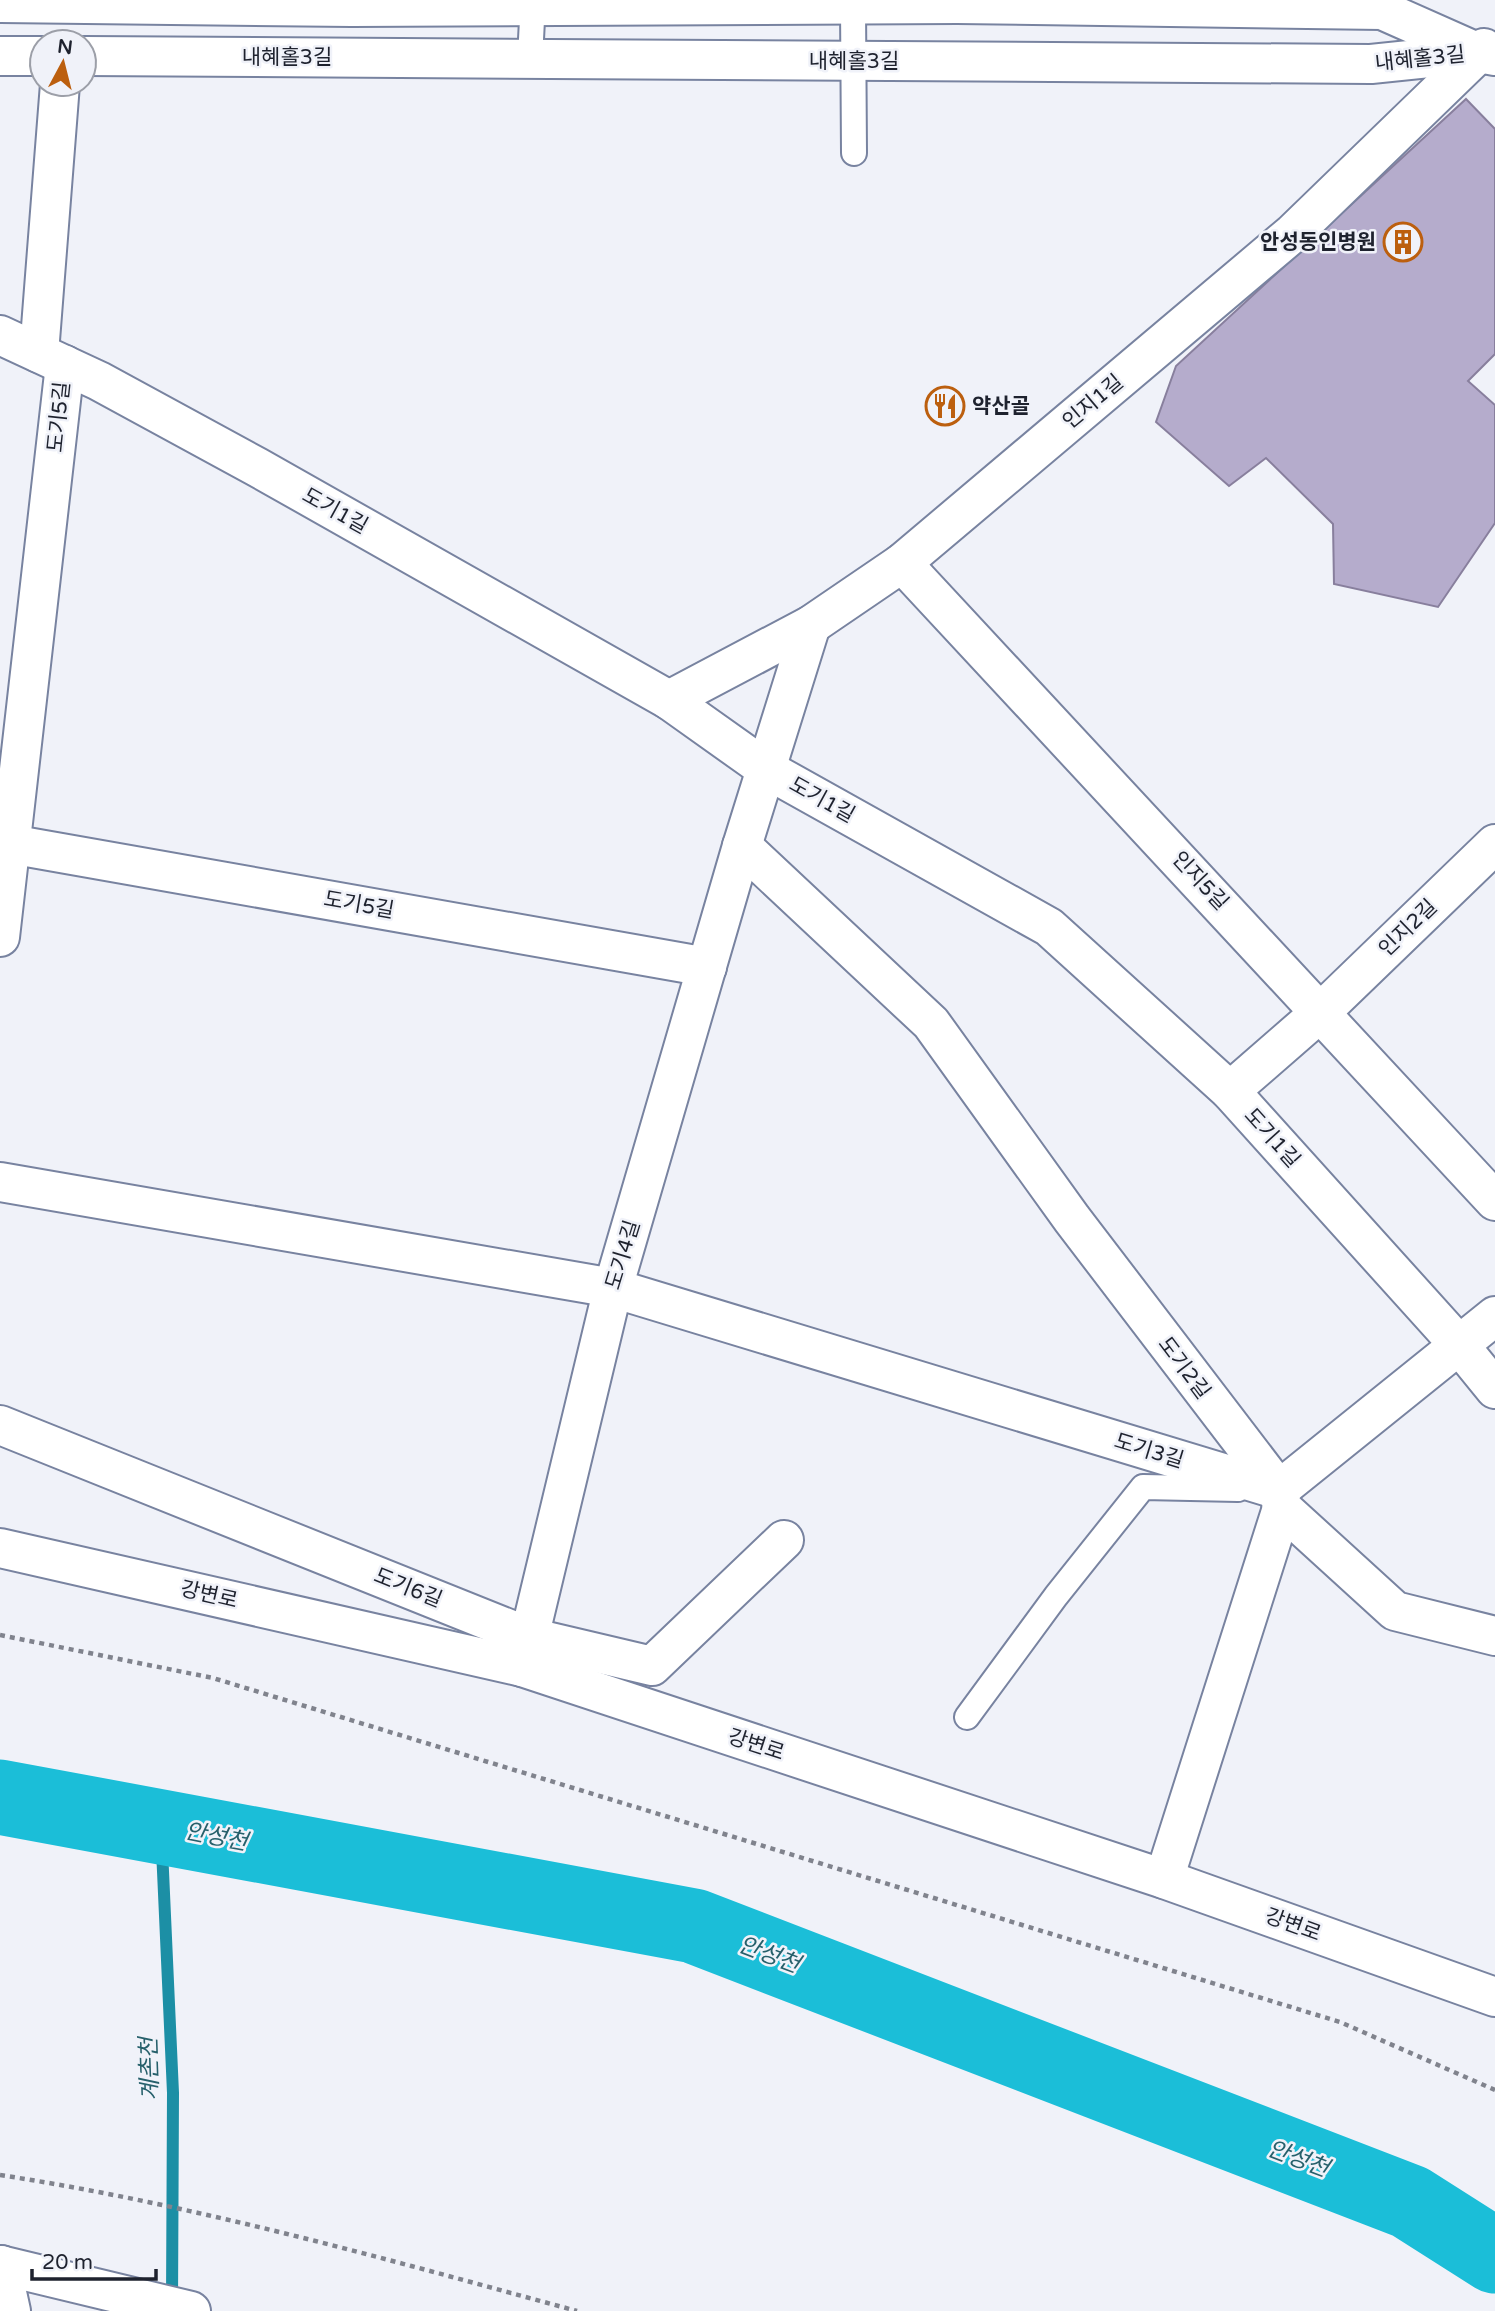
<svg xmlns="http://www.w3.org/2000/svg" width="1495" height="2311" viewBox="0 0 1495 2311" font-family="'Varela Round','Noto Sans KR',sans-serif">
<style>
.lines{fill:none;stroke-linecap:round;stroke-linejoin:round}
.stream{stroke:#1c8fa5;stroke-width:12}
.river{stroke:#1bbed8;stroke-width:75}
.building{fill:#b5accc;stroke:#887f9d;stroke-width:2}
.service-casing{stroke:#7883a0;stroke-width:28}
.minor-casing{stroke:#7883a0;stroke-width:42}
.tertiary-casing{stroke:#7883a0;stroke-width:42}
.secondary-casing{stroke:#7883a0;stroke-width:42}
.path{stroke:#80838d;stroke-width:4.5;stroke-dasharray:5 5;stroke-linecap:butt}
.service{stroke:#fff;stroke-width:24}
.minor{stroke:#fff;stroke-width:38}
.tertiary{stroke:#fff;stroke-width:38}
.secondary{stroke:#fff;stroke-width:38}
.labels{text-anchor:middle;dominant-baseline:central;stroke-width:5;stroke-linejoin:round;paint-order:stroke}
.street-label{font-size:21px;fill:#1e222e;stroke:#f0f2f9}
.poi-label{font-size:21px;font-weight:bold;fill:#1e222e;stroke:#f0f2f9;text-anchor:end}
.water-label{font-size:23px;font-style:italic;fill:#26606b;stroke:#f0f2f9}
</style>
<rect width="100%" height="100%" fill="#f0f2f9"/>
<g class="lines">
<path class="stream" d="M 161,1827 L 173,2093 L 172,2304"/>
<path class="river" d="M 0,1797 L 694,1926 L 1410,2202 L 1495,2256"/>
</g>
<path class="building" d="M 1466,99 L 1495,129 L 1495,354 L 1468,381 L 1495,405 L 1495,523 L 1438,607 L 1334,584 L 1333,524 L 1266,458 L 1229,486 L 1156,422 L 1176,366 Z"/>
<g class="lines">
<defs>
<g id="service">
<path d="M 853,6 L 854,153"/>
<path d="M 530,59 L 533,0"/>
<path d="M 967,1717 L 1056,1596 L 1143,1487 L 1238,1489"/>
</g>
<g id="minor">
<path d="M 0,3 L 352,7 L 957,4 L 1382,10 L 1479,53 L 1495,56"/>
<path d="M 0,56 L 42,56"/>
<path d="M 84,56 L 1371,64 L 1477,53"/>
<path d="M 0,335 L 99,381 L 257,467 L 669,700 L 766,769 L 1049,927 L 1230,1091 L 1460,1346 L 1495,1389"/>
<path d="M 39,353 L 60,84"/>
<path d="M 902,563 L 1495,1201"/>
<path d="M 669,700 L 811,625 L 902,563 L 1293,233 L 1484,48"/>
<path d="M 10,844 L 707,967"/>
<path d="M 742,846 L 931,1023 L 1072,1219 L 1279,1490 L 1282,1508 L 1395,1611 L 1495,1636"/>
<path d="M 0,937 L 65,365"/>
<path d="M 1230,1091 L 1322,1011 L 1495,844"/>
<path d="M 0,1182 L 613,1288 L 1279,1490"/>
<path d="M 0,1425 L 529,1637 L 652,1666 L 784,1540"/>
<path d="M 1279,1490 L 1495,1316"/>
<path d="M 522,1667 L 613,1288 L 742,846 L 811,625"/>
<path d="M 1164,1879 L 1282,1508"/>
<path d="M 1,2265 L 11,2311"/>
</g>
<path id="tertiary" d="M 0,1548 L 522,1667 L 1164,1879 L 1495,1997"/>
<path id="secondary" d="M 0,2265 L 191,2311"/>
</defs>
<use href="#service" class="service-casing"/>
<use href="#minor" class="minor-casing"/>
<use href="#tertiary" class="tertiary-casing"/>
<use href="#secondary" class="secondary-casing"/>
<g class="path">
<path d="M 0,1635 L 213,1678 L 1340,2022 L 1495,2090"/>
<path d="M 0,2175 C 196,2205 386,2259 577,2311"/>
</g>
<use href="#service" class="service"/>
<use href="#minor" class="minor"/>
<use href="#tertiary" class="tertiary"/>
<use href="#secondary" class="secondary"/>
</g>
<defs>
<symbol id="building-ring" viewBox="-11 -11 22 22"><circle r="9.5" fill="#f0f2f9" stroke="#bc5f0e" stroke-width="1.5"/><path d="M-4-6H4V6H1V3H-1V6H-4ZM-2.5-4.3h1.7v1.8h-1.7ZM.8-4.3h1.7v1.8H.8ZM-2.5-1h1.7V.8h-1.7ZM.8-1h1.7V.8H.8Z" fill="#bc5f0e"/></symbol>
<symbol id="restaurant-ring" viewBox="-11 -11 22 22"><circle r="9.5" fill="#f0f2f9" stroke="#bc5f0e" stroke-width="1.5"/><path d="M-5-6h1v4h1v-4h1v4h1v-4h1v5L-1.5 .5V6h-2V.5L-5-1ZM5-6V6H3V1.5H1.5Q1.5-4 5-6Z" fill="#bc5f0e"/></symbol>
</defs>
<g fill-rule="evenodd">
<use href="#building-ring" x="1381" y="220" width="44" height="44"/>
<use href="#restaurant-ring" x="923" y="384" width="44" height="44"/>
</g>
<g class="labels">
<g class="street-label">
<text x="287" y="57">내혜홀3길</text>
<text transform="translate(1420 59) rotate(-6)">내혜홀3길</text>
<text x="854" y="61">내혜홀3길</text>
<text transform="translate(1093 402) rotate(-40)">인지1길</text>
<text transform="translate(59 417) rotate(-84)">도기5길</text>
<text transform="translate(335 511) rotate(29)">도기1길</text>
<text transform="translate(822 800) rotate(29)">도기1길</text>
<text transform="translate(1200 881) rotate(47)">인지5길</text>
<text transform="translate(359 905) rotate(10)">도기5길</text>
<text transform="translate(1408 928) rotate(-44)">인지2길</text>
<text transform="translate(1272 1138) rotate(48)">도기1길</text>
<text transform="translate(623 1255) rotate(-73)">도기4길</text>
<text transform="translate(1184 1368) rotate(53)">도기2길</text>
<text transform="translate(1149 1451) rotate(17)">도기3길</text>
<text transform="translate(408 1588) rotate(22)">도기6길</text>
<text transform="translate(209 1595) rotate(13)">강변로</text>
<text transform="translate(756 1745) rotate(18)">강변로</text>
<text transform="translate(1293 1925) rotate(20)">강변로</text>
</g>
<g class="poi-label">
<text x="1376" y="242">안성동인병원</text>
<text x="972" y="406" text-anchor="start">약산골</text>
</g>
<g class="water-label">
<text transform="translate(216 1837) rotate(11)">안성천</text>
<text transform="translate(769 1955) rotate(21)">안성천</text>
<text transform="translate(150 2069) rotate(-92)">계촌천</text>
<text transform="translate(1298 2159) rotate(21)">안성천</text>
</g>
</g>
<g transform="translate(63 63) rotate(7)"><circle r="33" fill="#f0f2f9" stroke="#9c9fa8" stroke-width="2"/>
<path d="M0-5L12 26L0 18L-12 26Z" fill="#bc5f0e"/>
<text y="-10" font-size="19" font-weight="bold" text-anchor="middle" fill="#1e222e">N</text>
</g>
<path d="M32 2269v10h124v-10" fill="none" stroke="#1e222e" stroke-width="3.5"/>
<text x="42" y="2269" font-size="21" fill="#1e222e" stroke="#f0f2f9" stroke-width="5" paint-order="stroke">20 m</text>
</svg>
